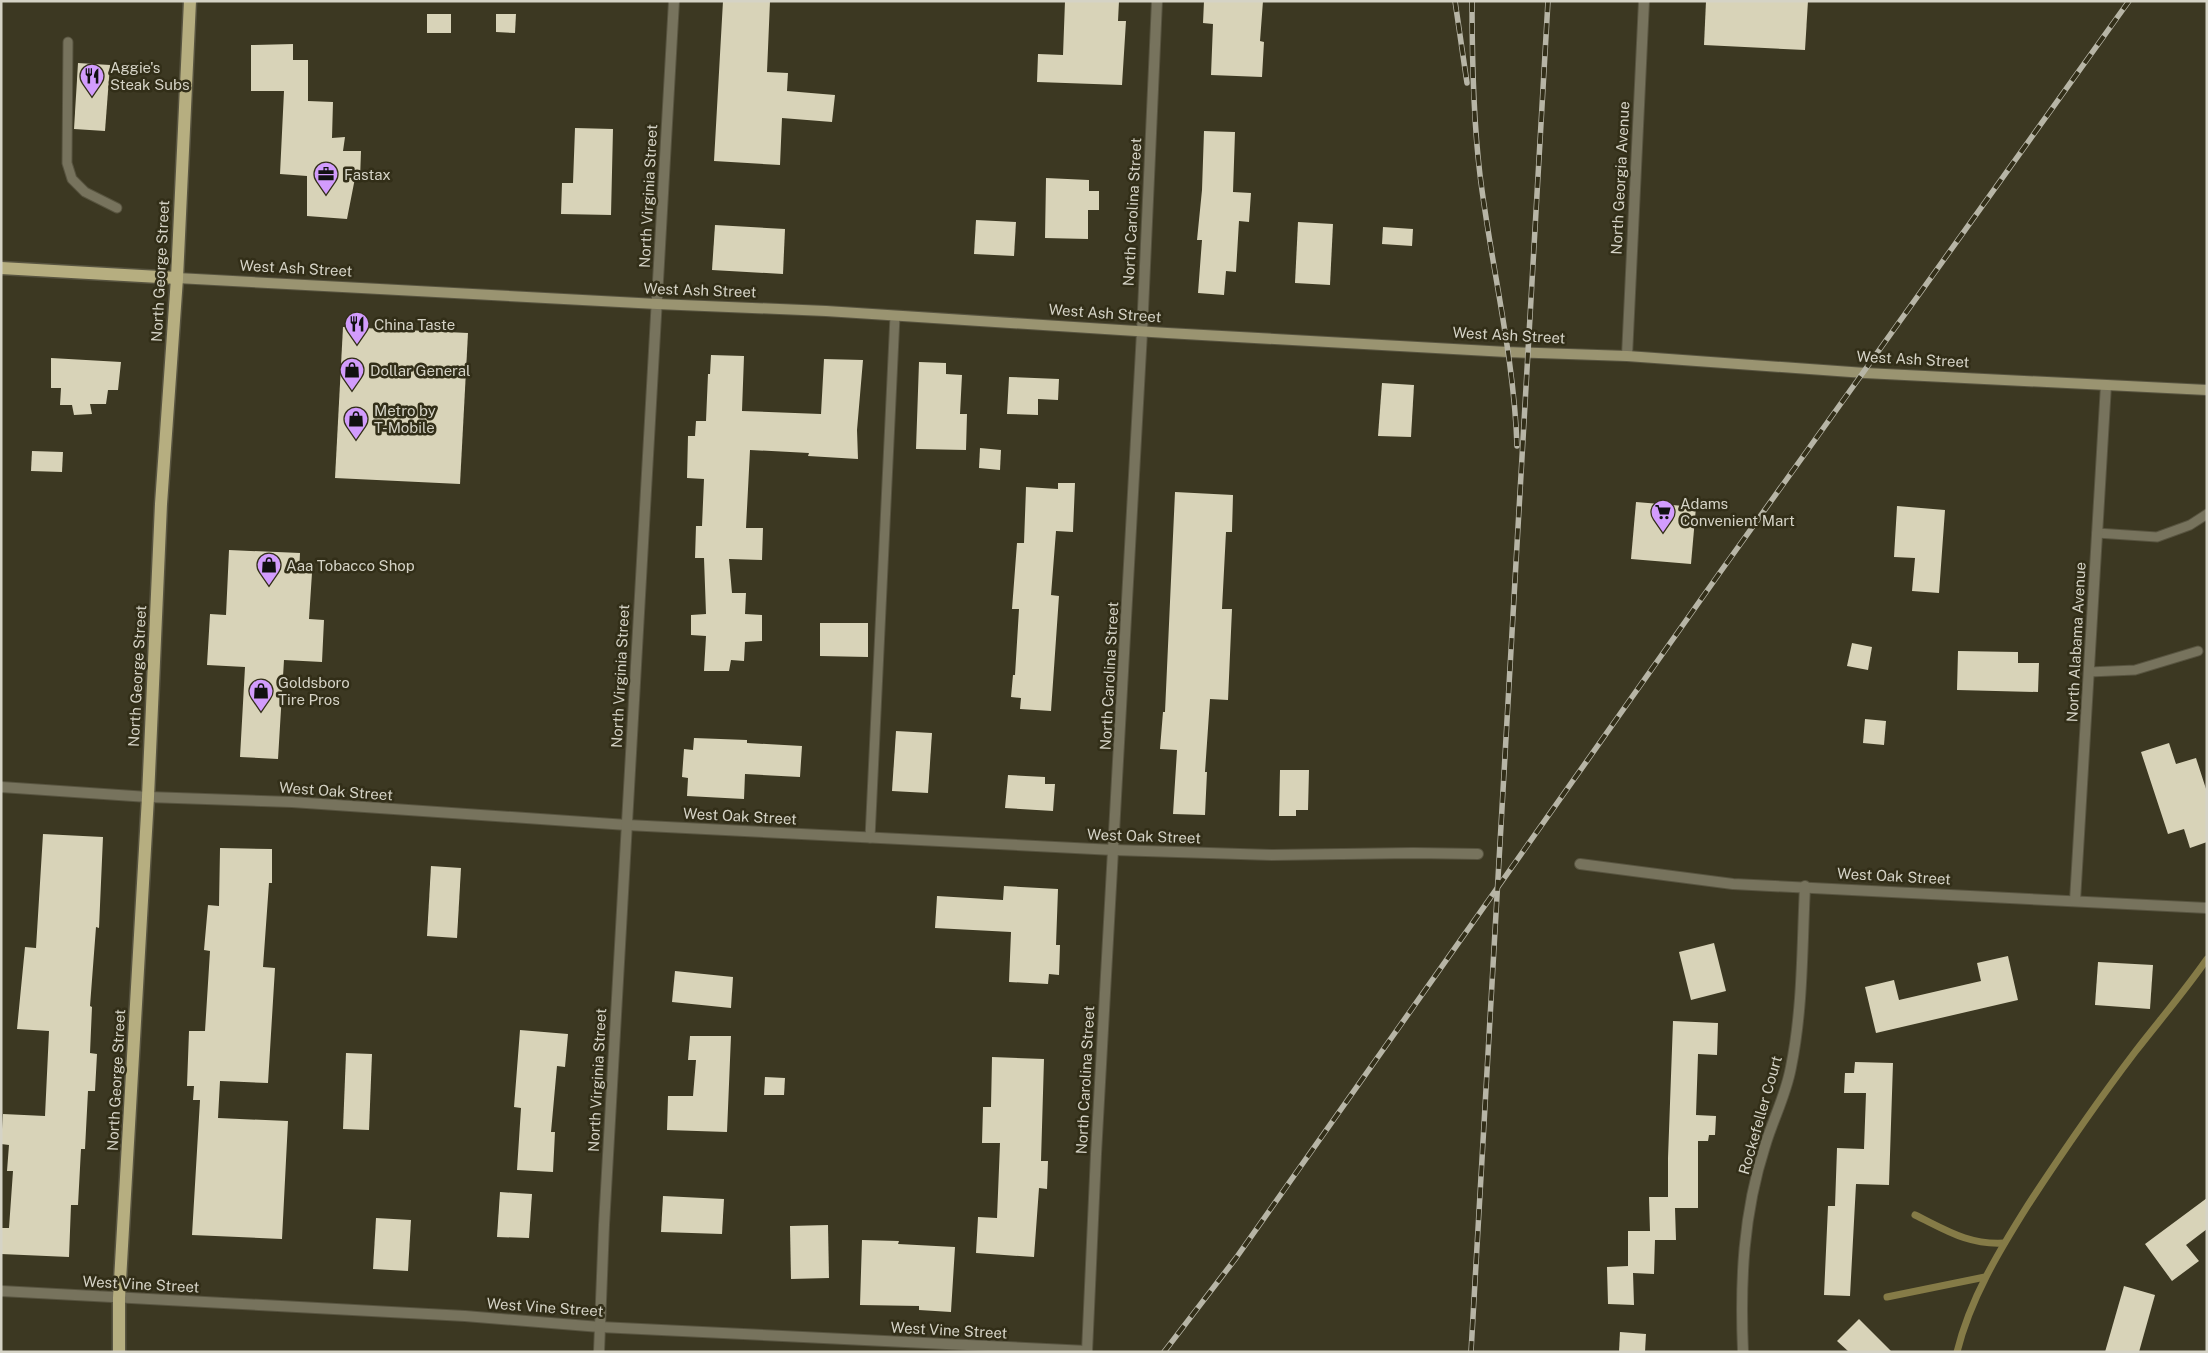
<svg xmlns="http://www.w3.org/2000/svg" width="2208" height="1353" viewBox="0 0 2208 1353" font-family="'Public Sans',sans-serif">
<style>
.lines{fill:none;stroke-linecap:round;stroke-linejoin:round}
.stream{stroke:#857b47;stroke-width:7}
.building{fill:#d8d3b8}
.service-casing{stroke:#585440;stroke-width:11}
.minor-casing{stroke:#585440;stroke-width:12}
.tertiary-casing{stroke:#585440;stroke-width:12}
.secondary-casing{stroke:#585440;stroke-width:12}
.primary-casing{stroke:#585440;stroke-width:15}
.service{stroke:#77735d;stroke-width:9}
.minor{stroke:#77735d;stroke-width:10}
.tertiary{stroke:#77735d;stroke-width:10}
.secondary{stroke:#9a9471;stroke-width:10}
.primary{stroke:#b6ae80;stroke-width:12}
.rail-casing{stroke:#b7b5a6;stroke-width:5.5}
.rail{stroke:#322e18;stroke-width:4;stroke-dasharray:11;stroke-linecap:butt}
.labels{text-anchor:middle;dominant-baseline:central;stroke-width:5;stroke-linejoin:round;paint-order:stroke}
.poi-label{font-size:15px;fill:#d5d3c6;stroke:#322e18;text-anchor:start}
.street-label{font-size:15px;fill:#d5d3c6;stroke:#322e18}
</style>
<rect width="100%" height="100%" fill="#3c3822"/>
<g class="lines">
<g class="stream">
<path d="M 1915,1215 C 1946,1230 1968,1245 2004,1243"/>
<path d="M 1887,1297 L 1985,1277"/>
<path d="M 1957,1352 C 1970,1299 1999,1251 2028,1205 C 2062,1153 2097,1102 2135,1052 C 2159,1021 2184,992 2207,959"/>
</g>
</g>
<g class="building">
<path d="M 723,1 L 770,1 L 767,72 L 788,73 L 787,91 L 835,95 L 832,122 L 782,118 L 780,165 L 714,161 Z"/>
<path d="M 1065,1 L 1119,1 L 1118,21 L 1126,21 L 1122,85 L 1037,82 L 1038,54 L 1063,55 Z"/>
<path d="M 1204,1 L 1263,1 L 1260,41 L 1264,42 L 1262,77 L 1211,75 L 1213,24 L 1203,23 Z"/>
<path d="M 1706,1 L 1808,1 L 1805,50 L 1704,45 Z"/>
<rect x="427" y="14" width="24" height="19"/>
<path d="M 496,14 L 516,14 L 515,33 L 496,32 Z"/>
<path d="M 293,44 L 293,60 L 308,60 L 308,101 L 333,102 L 332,138 L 345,137 L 343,151 L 361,151 L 360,179 L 355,178 L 347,219 L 307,216 L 307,176 L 280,174 L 284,91 L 251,91 L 251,45 Z"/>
<path d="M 78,63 L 110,65 L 105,131 L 74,129 Z"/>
<path d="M 575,128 L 613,129 L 611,215 L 561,214 L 562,183 L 573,183 Z"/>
<path d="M 1204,131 L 1235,132 L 1233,192 L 1251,193 L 1249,222 L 1239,221 L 1236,272 L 1226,271 L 1224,295 L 1198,293 L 1202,240 L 1197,240 L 1202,190 Z"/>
<path d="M 1046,178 L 1089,180 L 1089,191 L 1099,191 L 1099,210 L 1088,210 L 1088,239 L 1045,238 Z"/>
<path d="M 976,220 L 1016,222 L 1014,256 L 974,254 Z"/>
<path d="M 1298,222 L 1333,224 L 1330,285 L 1295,283 Z"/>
<path d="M 715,225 L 785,229 L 783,274 L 712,270 Z"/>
<path d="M 1383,227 L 1413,229 L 1412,246 L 1382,244 Z"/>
<path d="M 343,327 L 468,333 L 460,484 L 335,478 Z"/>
<path d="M 711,355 L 744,356 L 742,411 L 821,414 L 824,359 L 863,360 L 857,430 L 858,459 L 808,456 L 809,453 L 750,450 L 746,528 L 763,528 L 762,560 L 729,559 L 732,593 L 746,593 L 745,614 L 762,615 L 762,641 L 745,642 L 744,661 L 731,660 L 729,671 L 704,671 L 706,636 L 691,635 L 691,615 L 706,614 L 704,558 L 695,558 L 696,526 L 702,526 L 704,479 L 687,478 L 688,436 L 695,436 L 696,421 L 706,421 L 708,374 L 710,374 Z"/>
<path d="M 51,358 L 121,362 L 118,390 L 108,390 L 106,404 L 90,404 L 92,414 L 74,415 L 72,405 L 60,405 L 61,388 L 51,388 Z"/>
<path d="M 919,362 L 946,363 L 946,374 L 962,375 L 960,414 L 967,414 L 966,450 L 916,449 Z"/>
<path d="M 1009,377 L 1059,379 L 1058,400 L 1038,399 L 1038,415 L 1007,414 Z"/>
<path d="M 1382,383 L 1414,385 L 1411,437 L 1378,436 Z"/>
<path d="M 980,448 L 1001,450 L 1000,470 L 979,468 Z"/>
<path d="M 32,451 L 63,452 L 62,472 L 31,471 Z"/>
<path d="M 1058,483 L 1075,483 L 1073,532 L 1056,531 L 1051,595 L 1059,596 L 1051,711 L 1020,709 L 1021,698 L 1011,697 L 1013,675 L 1015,675 L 1019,609 L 1012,609 L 1017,543 L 1024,543 L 1026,487 L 1058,489 Z"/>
<path d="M 1175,492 L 1233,495 L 1232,532 L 1226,532 L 1222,609 L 1232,609 L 1228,700 L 1210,699 L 1205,772 L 1207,772 L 1205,815 L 1173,814 L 1177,750 L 1160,749 L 1163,712 L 1165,712 Z"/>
<path d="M 1636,502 L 1696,507 L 1691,564 L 1631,559 Z"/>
<path d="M 1897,506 L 1945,510 L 1939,593 L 1912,591 L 1915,558 L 1894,557 Z"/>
<path d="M 229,550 L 300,553 L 299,573 L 312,573 L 309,619 L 324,620 L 322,662 L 284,660 L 278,759 L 240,757 L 245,667 L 207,665 L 210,614 L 226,615 Z"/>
<path d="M 820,623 L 868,623 L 868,657 L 820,656 Z"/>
<path d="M 1852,643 L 1872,647 L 1868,670 L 1847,666 Z"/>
<path d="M 1958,651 L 2018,652 L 2018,663 L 2039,663 L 2038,692 L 1957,690 Z"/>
<path d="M 1865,719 L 1886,721 L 1884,745 L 1863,743 Z"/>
<path d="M 896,731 L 932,733 L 928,793 L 892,791 Z"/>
<path d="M 694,738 L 747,740 L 747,743 L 802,746 L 800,777 L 745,774 L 744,799 L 687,796 L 688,778 L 682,777 L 684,749 L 693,750 Z"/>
<path d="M 2169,743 L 2176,764 L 2196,758 L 2207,792 L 2207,842 L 2190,848 L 2184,829 L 2168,834 L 2141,752 Z"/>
<path d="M 1280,770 L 1309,770 L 1308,810 L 1296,810 L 1296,816 L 1279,816 Z"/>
<path d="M 1008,775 L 1045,777 L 1045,784 L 1055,784 L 1053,811 L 1005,808 Z"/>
<path d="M 43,834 L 103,837 L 99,928 L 96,927 L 90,1006 L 92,1007 L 90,1053 L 97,1054 L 95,1091 L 88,1091 L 85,1149 L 81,1149 L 78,1205 L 71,1205 L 69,1257 L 1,1254 L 1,1228 L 9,1228 L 13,1171 L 7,1171 L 9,1145 L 1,1144 L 3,1114 L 45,1116 L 49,1031 L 17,1029 L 25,947 L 36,948 Z"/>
<path d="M 220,848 L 272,849 L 272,883 L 269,883 L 263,967 L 275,968 L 268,1083 L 220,1081 L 218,1118 L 288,1121 L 282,1239 L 192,1235 L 200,1100 L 193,1100 L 194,1086 L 187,1086 L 189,1031 L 205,1031 L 210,951 L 204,950 L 208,905 L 219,906 Z"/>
<path d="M 431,866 L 461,868 L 457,938 L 427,936 Z"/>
<path d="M 1004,886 L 1058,889 L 1056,945 L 1060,945 L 1059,975 L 1049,974 L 1048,984 L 1009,982 L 1011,932 L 935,928 L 937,896 L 1003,900 Z"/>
<path d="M 1714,943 L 1726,991 L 1691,1000 L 1679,952 Z"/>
<path d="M 2008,956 L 2018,1000 L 1876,1033 L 1865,987 L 1894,980 L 1899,1000 L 1981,981 L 1977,963 Z"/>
<path d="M 2098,962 L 2153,965 L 2150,1009 L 2095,1005 Z"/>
<path d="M 675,971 L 733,977 L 731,1008 L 672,1002 Z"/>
<path d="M 1673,1021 L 1718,1023 L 1717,1055 L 1698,1054 L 1696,1115 L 1716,1116 L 1715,1135 L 1709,1135 L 1708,1141 L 1698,1141 L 1698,1208 L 1675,1208 L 1676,1240 L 1655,1240 L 1654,1274 L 1633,1273 L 1634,1305 L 1608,1304 L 1607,1267 L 1628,1266 L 1628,1231 L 1650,1231 L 1649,1197 L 1668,1197 L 1668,1158 Z"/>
<path d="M 520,1030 L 568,1034 L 565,1067 L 557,1066 L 551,1132 L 555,1132 L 553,1172 L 517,1170 L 521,1108 L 514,1107 Z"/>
<path d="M 690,1036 L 731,1036 L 727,1132 L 667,1130 L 668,1096 L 693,1096 L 696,1060 L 688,1060 Z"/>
<path d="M 346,1053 L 372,1054 L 369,1130 L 343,1129 Z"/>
<path d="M 992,1057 L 1044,1059 L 1041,1161 L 1048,1161 L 1047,1189 L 1039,1188 L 1034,1257 L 976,1253 L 978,1217 L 997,1218 L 1000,1143 L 982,1143 L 983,1107 L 991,1107 Z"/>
<path d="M 1855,1062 L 1893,1063 L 1889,1185 L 1856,1184 L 1850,1296 L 1824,1295 L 1828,1206 L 1835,1206 L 1837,1148 L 1864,1149 L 1866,1093 L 1844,1093 L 1845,1073 L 1854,1073 Z"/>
<path d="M 765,1077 L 785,1078 L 784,1095 L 764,1095 Z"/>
<path d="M 500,1192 L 532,1194 L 529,1238 L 497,1237 Z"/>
<path d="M 663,1196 L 724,1199 L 722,1234 L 661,1232 Z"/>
<path d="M 2207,1198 L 2207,1229 L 2186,1245 L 2199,1261 L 2172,1281 L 2145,1244 Z"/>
<path d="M 376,1218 L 411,1220 L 408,1271 L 373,1269 Z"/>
<path d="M 828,1225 L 829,1278 L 791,1279 L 790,1226 Z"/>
<path d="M 862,1240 L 899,1241 L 898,1244 L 955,1247 L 951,1312 L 919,1310 L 919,1306 L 860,1305 Z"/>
<path d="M 2124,1286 L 2155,1295 L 2139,1352 L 2105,1352 Z"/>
<path d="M 1859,1319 L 1892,1352 L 1849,1352 L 1837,1341 Z"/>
<path d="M 1620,1332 L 1646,1334 L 1645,1352 L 1619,1352 Z"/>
</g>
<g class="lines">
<defs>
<g id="service">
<path d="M 68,42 L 67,163 L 72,179 L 85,192 L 117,208"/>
<path d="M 2097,533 L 2157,537 L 2190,525 L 2207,514"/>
<path d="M 2089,672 L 2135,670 L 2198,651"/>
<path d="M 870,838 L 895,316"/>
</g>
<g id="minor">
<path d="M 1627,356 L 1644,1"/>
<path d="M 1,787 L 148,797 L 292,802 L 627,825 L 1114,850 L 1272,855 L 1413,853 L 1478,854"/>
<path d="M 1580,864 L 1733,884 L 2207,908"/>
<path d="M 2075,901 L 2106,385"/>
<path d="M 1,1291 L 465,1316 L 600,1327 L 1087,1351"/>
<path d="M 599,1352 L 604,1225 L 674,1"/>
<path d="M 1087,1352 L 1096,1154 L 1142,332"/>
<path d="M 1743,1352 C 1740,1281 1743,1214 1765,1146 C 1773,1119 1786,1095 1791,1067 C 1803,1008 1802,946 1805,886"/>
</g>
<path id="tertiary" d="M 1142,332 L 1157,1"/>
<path id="secondary" d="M 177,278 L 657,304 L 826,311 L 1167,333 L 1507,352 L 1627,356 L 1865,373 L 2207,390"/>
<g id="primary">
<path d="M 1,268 L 177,278"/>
<path d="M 119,1352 L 119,1298 L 148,797 L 161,504 L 177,278 L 190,1"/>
</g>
</defs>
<use href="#service" class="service-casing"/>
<use href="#minor" class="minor-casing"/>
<use href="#tertiary" class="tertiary-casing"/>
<use href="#secondary" class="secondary-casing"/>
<use href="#primary" class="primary-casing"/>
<use href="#service" class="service"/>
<use href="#minor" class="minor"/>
<use href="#tertiary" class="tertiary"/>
<use href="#secondary" class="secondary"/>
<use href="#primary" class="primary"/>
<defs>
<g id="rail">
<path d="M 1455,1 L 1467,83"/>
<path d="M 1472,1 C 1472,60 1473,117 1480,175 C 1491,265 1514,355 1517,446"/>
<path d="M 1164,1352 L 1236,1258 L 1721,571 L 2129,1"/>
<path d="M 1471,1352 L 1548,1"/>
</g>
</defs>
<use href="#rail" class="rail-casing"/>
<use href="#rail" class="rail"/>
</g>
<defs>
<symbol id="restaurant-pin" viewBox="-11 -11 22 30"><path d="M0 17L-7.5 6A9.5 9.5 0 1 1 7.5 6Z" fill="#d29cfd" stroke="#322e18"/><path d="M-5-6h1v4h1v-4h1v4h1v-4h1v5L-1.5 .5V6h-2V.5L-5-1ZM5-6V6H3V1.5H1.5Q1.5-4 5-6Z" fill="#111"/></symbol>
<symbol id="office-pin" viewBox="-11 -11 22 30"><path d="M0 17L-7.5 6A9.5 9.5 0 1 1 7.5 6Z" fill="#d29cfd" stroke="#322e18"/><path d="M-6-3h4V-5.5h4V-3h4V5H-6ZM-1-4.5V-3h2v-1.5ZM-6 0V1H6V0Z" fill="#111"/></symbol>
<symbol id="shop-pin" viewBox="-11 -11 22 30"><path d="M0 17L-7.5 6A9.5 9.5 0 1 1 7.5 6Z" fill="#d29cfd" stroke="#322e18"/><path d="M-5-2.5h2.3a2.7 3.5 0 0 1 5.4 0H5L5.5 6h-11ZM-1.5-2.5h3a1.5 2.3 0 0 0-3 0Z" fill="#111"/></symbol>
<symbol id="supermarket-pin" viewBox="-11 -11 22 30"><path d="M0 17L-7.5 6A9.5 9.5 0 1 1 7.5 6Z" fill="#d29cfd" stroke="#322e18"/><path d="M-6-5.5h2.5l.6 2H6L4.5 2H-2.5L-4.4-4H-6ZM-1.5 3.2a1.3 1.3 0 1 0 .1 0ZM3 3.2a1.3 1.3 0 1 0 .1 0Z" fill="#111"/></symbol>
</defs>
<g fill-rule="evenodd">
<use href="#restaurant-pin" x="78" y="62" width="28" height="38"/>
<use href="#office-pin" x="312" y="160" width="28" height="38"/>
<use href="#restaurant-pin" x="343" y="310" width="28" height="38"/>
<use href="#shop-pin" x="338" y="356" width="28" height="38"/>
<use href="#shop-pin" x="342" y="405" width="28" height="38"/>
<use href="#supermarket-pin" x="1649" y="498" width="28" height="38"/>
<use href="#shop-pin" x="255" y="551" width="28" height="38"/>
<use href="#shop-pin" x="247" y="677" width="28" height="38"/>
</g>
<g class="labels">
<g class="poi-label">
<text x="110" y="67">Aggie's<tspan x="110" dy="17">Steak Subs</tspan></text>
<text x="344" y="174">Fastax</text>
<text x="374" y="324">China Taste</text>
<text x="370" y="370">Dollar General</text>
<text x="374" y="410">Metro by<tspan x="374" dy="17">T-Mobile</tspan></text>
<text x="1680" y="503">Adams<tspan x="1680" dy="17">Convenient Mart</tspan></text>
<text x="286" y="565">Aaa Tobacco Shop</text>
<text x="278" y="682">Goldsboro<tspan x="278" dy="17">Tire Pros</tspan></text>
</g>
<g class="street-label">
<text transform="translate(1620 178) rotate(-87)">North Georgia Avenue</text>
<text transform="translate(648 196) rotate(-87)">North Virginia Street</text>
<text transform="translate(1132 212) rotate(-87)">North Carolina Street</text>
<text transform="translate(296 268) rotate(3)">West Ash Street</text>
<text transform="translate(160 271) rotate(-87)">North George Street</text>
<text transform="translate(700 290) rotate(2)">West Ash Street</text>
<text transform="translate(1105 313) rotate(4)">West Ash Street</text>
<text transform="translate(1509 335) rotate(3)">West Ash Street</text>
<text transform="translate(1913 359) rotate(3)">West Ash Street</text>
<text transform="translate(2076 642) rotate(-87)">North Alabama Avenue</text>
<text transform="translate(137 676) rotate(-87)">North George Street</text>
<text transform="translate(620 676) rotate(-87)">North Virginia Street</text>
<text transform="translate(1109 676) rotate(-87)">North Carolina Street</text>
<text transform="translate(336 791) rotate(4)">West Oak Street</text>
<text transform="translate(740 816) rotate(3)">West Oak Street</text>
<text transform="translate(1144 836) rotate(2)">West Oak Street</text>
<text transform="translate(1894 876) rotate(3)">West Oak Street</text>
<text transform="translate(116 1080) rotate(-87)">North George Street</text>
<text transform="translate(597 1080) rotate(-87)">North Virginia Street</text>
<text transform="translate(1085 1080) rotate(-87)">North Carolina Street</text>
<text transform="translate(1760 1115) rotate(-74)">Rockefeller Court</text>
<text transform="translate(141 1284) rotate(3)">West Vine Street</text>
<text transform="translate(545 1307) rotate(4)">West Vine Street</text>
<text transform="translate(949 1330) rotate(3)">West Vine Street</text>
</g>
</g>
<rect width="2208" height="1353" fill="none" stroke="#d5d3c6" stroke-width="5"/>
</svg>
